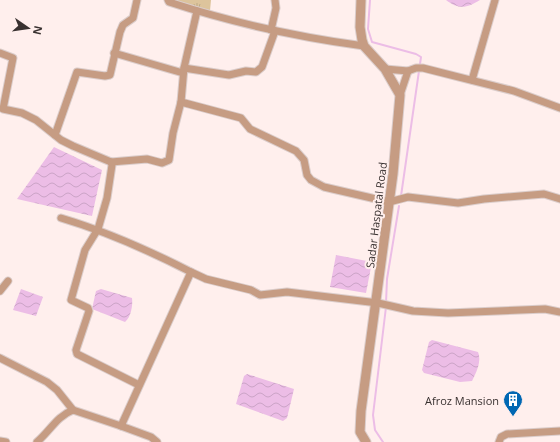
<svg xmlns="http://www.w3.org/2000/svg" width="560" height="442" viewBox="0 0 560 442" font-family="'Open Sans',sans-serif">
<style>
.grass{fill:url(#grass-tufts)}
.water{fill:url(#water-waves)}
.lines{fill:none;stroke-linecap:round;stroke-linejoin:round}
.stream{stroke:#ecbde6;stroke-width:2}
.minor-casing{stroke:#dbcdcb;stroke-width:9}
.tertiary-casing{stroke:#dbcdcb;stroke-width:11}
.minor{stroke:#c69c83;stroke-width:7}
.tertiary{stroke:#c69c83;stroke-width:9}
.labels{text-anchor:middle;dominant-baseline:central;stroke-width:4;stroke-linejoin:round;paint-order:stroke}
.street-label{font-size:11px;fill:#393130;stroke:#ffefed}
.poi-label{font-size:11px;fill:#393130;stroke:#ffefed;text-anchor:end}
</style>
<defs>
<pattern id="grass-tufts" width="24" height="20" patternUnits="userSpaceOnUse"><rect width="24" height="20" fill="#ddc49c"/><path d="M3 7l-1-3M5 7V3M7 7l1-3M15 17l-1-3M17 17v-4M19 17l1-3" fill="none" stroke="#bea987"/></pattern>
<pattern id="water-waves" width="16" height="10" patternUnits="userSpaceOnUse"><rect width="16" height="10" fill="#ecbde6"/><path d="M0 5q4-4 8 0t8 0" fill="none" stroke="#cba3c6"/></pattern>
</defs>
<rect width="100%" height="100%" fill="#ffefed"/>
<path class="grass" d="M 175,0 L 211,0 L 210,11 L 177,1 Z"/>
<g class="water">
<path d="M 446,0 L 480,0 C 467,8 459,10 446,0 Z"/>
<path d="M 54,147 L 102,170 L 92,216 L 17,199 Z"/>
<path d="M 336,255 L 372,262 L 366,293 L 330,287 Z"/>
<path d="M 21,289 L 43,297 L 36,316 L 13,310 Z"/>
<path d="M 101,289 L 132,298 C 133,305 131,317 125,322 L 92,309 L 96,291 Z"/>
<path d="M 432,340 L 478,352 C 482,361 476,373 472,381 L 460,382 L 424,373 L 422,370 L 429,342 Z"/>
<path d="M 247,374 L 294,389 L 287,418 L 283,421 L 236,404 L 244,376 Z"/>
</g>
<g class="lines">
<g class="stream">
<path d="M 370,0 L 368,29 L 372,42 L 416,54 L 421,57 L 401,196"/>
<path d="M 386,303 L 387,279 L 399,206"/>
<path d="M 383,442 L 375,430 L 373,415 L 386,307"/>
</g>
<defs>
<g id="minor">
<path d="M 168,0 L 169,2 C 233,23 298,37 364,46"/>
<path d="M 271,30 L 276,8 L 275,0"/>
<path d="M 0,53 L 13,58 L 3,109 L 22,113 L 36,120 L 61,140 L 73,146 L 111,162 L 112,165 L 107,198 L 98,229 L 85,250 L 71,300 L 88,308 L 89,311 L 76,350 L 77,354 L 139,385"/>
<path d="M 114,53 L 183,73"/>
<path d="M 184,68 L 229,75 L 246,71 L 256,72 L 262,67 L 275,31"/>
<path d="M 385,69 L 408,71 L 416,68 L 423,68 L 514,91 L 560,108"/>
<path d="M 472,80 L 495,0"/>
<path d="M 400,95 L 408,71"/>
<path d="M 181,102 L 241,118 L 250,129 L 296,151 L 304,160 L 307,175 L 311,180 L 324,187 L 389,202 L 408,197 L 458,203 L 484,199 L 544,194 L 560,199"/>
<path d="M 55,135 L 77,72 L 105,76 L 110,75 L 120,32 L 123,25 L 133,18 L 137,0"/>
<path d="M 111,162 L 147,159 L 162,163 L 169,160 L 173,133 L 181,102 L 184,68 L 197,11"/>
<path d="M 61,218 C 108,232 148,250 191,272"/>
<path d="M 0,291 L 8,281"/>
<path d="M 0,358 L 47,382 L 57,390 L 73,410"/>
<path d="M 121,426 L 151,437 L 157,442"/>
<path d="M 0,441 L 6,442"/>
<path d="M 37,442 C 50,431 57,416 73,410 L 121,426 L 191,272 L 206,279 L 251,290 L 260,295 L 287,292 L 378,303 L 413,311 L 448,313 L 545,309 L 560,312"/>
<path d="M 499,442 L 501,437 L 507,434 L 560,431"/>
</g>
<path id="tertiary" d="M 361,0 L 360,27 L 362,40 L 364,46 L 385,69 L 400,95 L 393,174 L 361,411 L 360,432 L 366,442"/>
</defs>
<use href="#minor" class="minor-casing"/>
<use href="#tertiary" class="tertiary-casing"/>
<use href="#minor" class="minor"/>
<use href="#tertiary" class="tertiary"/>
</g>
<defs>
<symbol id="building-pin" viewBox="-11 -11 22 30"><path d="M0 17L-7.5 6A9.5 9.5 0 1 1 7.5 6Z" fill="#0067b3" stroke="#ffefed"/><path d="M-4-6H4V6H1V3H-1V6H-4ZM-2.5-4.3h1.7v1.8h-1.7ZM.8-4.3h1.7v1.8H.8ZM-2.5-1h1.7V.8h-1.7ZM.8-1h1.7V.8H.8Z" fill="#fff"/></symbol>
</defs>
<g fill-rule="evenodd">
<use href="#building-pin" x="502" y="389" width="22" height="30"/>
</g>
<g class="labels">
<g class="street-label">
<text transform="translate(376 215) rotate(-83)">Sadar Haspatal Road</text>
</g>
<g class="poi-label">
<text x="499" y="400">Afroz Mansion</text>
</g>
</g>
<g transform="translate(28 28) rotate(103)" stroke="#ffefed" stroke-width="3" paint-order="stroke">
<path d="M0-3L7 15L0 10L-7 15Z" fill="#393130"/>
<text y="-6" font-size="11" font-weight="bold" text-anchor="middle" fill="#393130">N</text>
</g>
</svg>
